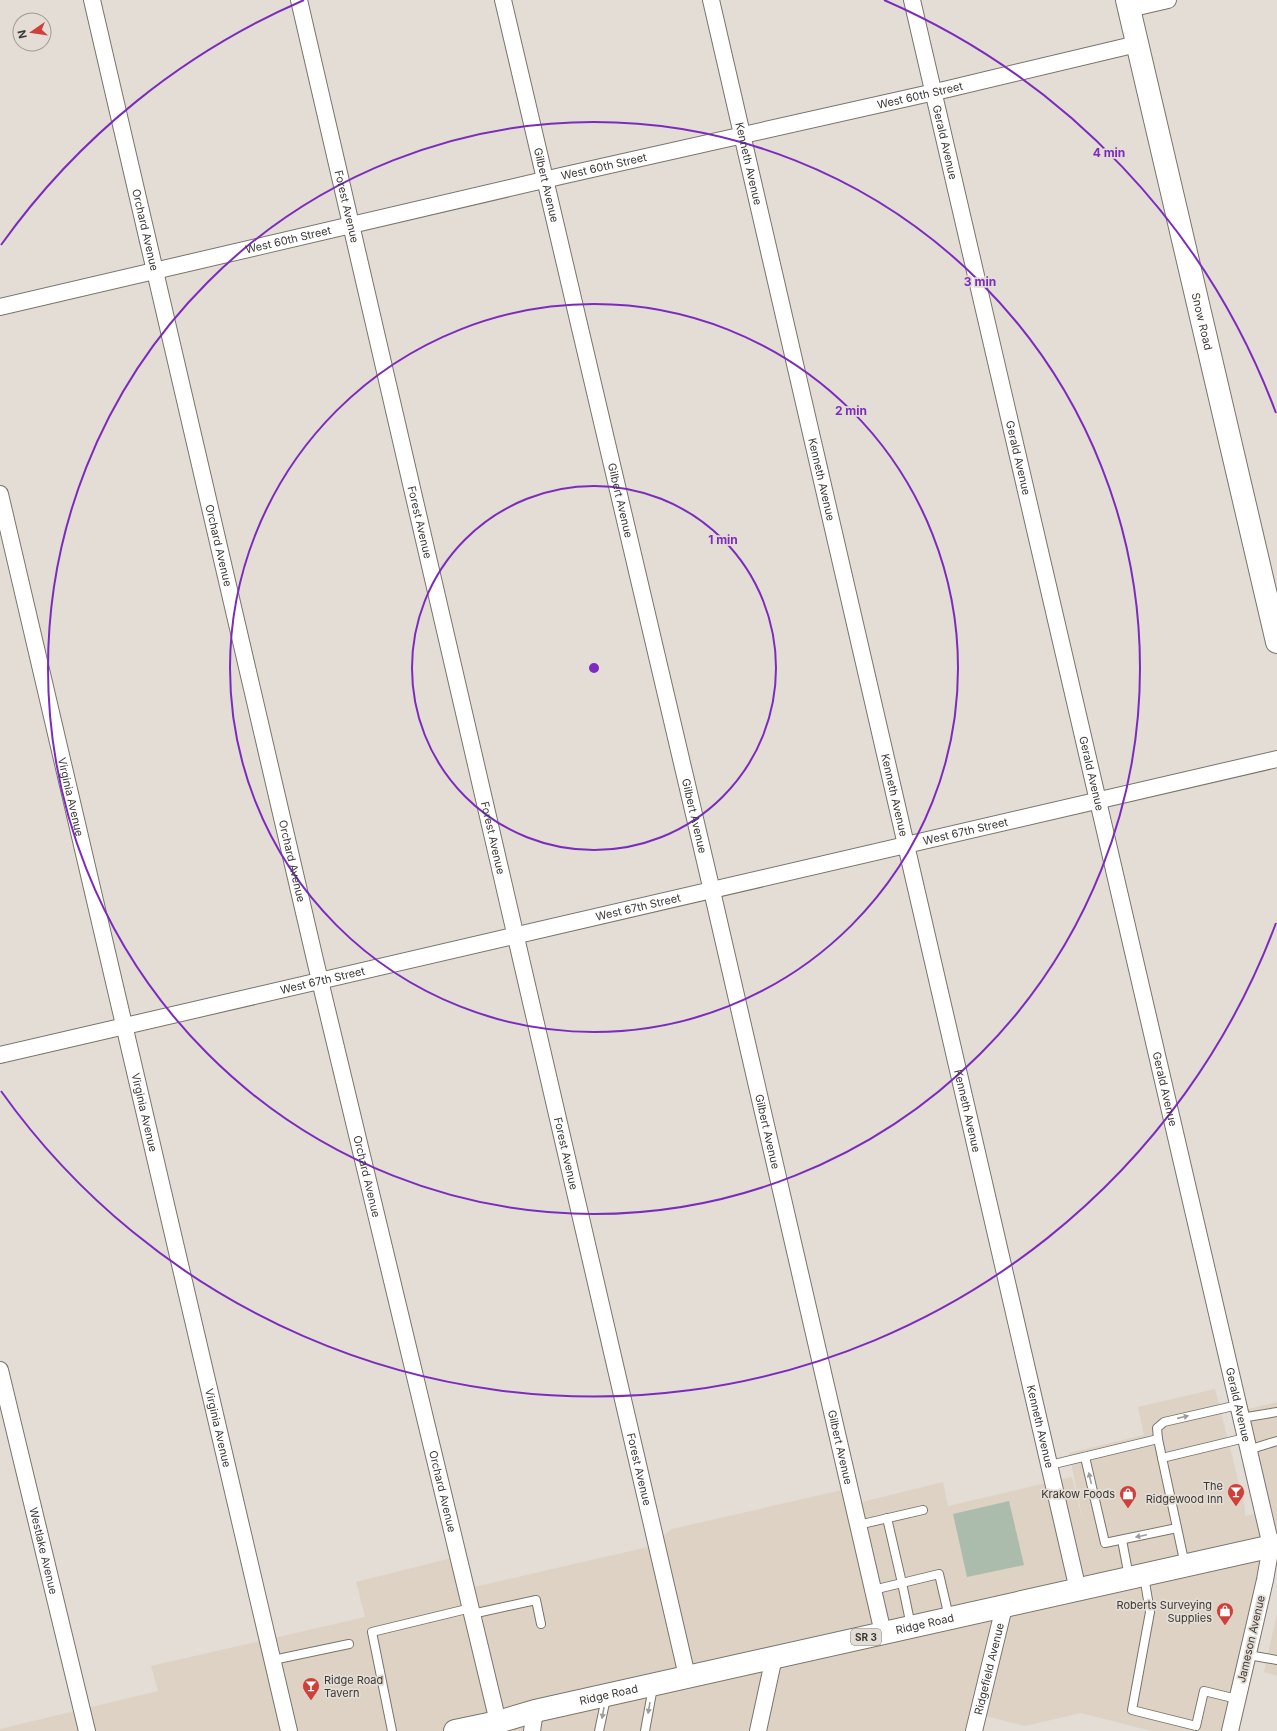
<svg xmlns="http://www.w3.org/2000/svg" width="1277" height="1731" viewBox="0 0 1277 1731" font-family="Inter,sans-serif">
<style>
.built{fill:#ddd2c4}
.green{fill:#acbcac}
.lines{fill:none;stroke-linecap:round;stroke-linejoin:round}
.service-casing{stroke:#79746c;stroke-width:10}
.minor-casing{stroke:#79746c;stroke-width:18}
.primary-casing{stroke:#79746c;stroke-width:24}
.service{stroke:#fff;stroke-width:8}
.minor{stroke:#fff;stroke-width:16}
.primary{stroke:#fff;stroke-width:22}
.oneway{fill:#9e9c9a}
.ring{fill:none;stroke:#7b2cbf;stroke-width:2}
.labels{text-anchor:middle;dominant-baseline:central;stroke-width:3.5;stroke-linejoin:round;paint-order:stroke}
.shield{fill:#e4ddd5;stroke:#6e6a66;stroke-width:1}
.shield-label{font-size:10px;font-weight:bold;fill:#3c3936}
.street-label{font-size:11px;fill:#3c3936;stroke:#e4ddd5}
.poi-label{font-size:11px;fill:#3c3936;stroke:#e4ddd5;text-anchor:end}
.centre{fill:#7b2cbf;stroke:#e4ddd5;stroke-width:2}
.ring-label{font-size:12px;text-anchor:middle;font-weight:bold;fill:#7b2cbf;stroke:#e4ddd5;stroke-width:3.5;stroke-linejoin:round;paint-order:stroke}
</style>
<rect width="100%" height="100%" fill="#e4ddd5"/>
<g class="built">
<path d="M 1215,1389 L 1245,1507 L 1245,1516 L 1259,1513 L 1235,1412 L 1277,1402 L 1277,1541 L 1227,1731 L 1151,1731 L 1081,1713 L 1025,1726 L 978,1714 L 974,1731 L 0,1731 L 0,1729 L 158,1691 L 151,1666 L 365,1617 L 356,1582 L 452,1558 L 461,1590 L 648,1547 L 672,1529 L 842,1490 L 846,1506 L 943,1482 L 948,1506 L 1072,1477 L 1084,1526 L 1069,1453 L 1144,1435 L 1138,1407 Z"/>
<path d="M 1277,1613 L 1277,1676 L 1264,1672 Z"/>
</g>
<path class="green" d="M 1009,1501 L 1024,1565 L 967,1577 L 953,1514 Z"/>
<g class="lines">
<defs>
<g id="service">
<path d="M 1241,1418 L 1277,1412"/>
<path d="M 1248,1450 L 1277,1441"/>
<path d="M 1085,1457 L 1105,1543 L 1177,1528"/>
<path d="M 1162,1458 L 1245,1438"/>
<path d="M 1050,1465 L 1158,1439"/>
<path d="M 858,1525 L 923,1510"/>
<path d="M 1122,1540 L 1129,1577"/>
<path d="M 1185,1565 L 1158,1439 L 1157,1428 L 1164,1422 L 1238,1405"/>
<path d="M 1144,1576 L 1150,1612 L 1132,1710 L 1196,1726 L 1204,1691 L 1237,1699"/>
<path d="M 873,1590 L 902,1583 L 887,1518"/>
<path d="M 472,1614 L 536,1600 L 541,1624"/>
<path d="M 911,1626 L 902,1583 L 939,1574 L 949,1617"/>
<path d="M 1248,1655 L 1277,1660"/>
<path d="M 273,1660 L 349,1644"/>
<path d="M 392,1731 L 372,1632 L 471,1608"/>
<path d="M 599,1731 L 606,1698"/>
<path d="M 645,1731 L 653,1687"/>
</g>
<g id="minor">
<path id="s1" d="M 92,0 L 316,964 L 498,1722"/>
<path id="s2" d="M 299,0 L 687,1676"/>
<path id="s3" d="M 503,0 L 712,891 L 883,1633"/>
<path id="s4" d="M 711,0 L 1078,1590"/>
<path id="s5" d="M 912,0 L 1271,1546 L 1265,1580 L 1230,1731"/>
<path d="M 1129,9 L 1168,0"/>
<path id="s6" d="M 0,307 L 561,176 L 948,89 L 1137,44"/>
<path id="s7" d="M 0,494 L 289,1731"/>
<path id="s8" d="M 0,1055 L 1277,759"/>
<path id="s9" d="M 0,1370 L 87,1731"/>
<path d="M 532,1731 L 535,1711"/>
<path d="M 758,1731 L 774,1657"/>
<path id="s10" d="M 974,1731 L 1004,1607"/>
</g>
<g id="primary">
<path id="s11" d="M 1127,0 L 1277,642"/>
<path id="s12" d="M 455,1731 L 498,1722 L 535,1711 L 1277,1545"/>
</g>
</defs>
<use href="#service" class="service-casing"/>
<use href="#minor" class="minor-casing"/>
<use href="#primary" class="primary-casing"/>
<use href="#service" class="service"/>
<use href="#minor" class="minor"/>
<use href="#primary" class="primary"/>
</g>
<defs><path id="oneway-solid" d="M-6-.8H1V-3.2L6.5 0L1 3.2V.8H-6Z"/></defs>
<g class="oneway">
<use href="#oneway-solid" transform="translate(1183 1417) rotate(-13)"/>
<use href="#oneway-solid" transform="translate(1090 1478) rotate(-103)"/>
<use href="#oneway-solid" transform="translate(1141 1536) rotate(168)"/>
<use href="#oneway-solid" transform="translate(649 1708) rotate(100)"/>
<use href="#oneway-solid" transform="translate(603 1713) rotate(100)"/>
</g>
<g class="ring">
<circle cx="594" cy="668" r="182"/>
<circle cx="594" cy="668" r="364"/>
<circle cx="594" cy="668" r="546"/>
<path d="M1276 923A728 728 0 0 1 1 1091M1 245A728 728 0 0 1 304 0M884 0A728 728 0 0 1 1276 413"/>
</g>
<defs>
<symbol id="bar-pin" viewBox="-11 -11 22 30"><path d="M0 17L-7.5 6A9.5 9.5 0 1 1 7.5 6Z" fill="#ce4039" stroke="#e4ddd5"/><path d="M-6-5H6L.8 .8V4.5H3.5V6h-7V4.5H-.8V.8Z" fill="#fff"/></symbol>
<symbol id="shop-pin" viewBox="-11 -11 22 30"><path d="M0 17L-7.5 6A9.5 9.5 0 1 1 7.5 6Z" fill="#ce4039" stroke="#e4ddd5"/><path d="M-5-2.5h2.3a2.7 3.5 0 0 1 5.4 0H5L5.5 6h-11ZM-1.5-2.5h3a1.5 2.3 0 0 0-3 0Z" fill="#fff"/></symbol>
</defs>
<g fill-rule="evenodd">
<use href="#bar-pin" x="1226" y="1482" width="20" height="27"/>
<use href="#shop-pin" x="1118" y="1484" width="20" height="27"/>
<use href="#shop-pin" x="1215" y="1601" width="20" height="27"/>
<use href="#bar-pin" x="301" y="1676" width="20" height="27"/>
</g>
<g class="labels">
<rect class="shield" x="851" y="1629" width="30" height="16" rx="3"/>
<g class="shield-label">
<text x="866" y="1637">SR 3</text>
</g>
<g class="street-label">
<text stroke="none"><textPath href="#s6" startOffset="944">West 60th Street</textPath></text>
<text stroke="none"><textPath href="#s5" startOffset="146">Gerald Avenue</textPath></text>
<text stroke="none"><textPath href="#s4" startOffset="168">Kenneth Avenue</textPath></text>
<text stroke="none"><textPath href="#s6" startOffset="620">West 60th Street</textPath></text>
<text stroke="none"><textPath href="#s3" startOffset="190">Gilbert Avenue</textPath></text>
<text stroke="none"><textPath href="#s2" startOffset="212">Forest Avenue</textPath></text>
<text stroke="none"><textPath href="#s1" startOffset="236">Orchard Avenue</textPath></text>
<text stroke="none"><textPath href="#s6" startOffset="296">West 60th Street</textPath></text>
<text stroke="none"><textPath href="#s11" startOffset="330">Snow Road</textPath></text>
<text stroke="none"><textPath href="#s5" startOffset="470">Gerald Avenue</textPath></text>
<text stroke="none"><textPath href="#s4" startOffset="492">Kenneth Avenue</textPath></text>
<text stroke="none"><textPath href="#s3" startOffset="514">Gilbert Avenue</textPath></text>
<text stroke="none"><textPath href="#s2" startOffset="536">Forest Avenue</textPath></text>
<text stroke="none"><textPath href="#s1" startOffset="560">Orchard Avenue</textPath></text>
<text stroke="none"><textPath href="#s5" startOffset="794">Gerald Avenue</textPath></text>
<text stroke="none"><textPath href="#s4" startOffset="816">Kenneth Avenue</textPath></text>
<text stroke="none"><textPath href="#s7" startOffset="311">Virginia Avenue</textPath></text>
<text stroke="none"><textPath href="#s3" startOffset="838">Gilbert Avenue</textPath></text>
<text stroke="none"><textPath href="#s8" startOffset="991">West 67th Street</textPath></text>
<text stroke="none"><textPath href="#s2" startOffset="860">Forest Avenue</textPath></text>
<text stroke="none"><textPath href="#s1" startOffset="884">Orchard Avenue</textPath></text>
<text stroke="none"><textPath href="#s8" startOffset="655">West 67th Street</textPath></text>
<text stroke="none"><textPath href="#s8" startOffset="331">West 67th Street</textPath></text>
<text stroke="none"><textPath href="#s5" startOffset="1118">Gerald Avenue</textPath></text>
<text stroke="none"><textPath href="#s4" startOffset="1140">Kenneth Avenue</textPath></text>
<text stroke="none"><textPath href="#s7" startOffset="635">Virginia Avenue</textPath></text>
<text stroke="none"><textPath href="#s3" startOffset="1162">Gilbert Avenue</textPath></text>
<text stroke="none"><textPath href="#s2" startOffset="1184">Forest Avenue</textPath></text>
<text stroke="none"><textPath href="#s1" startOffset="1208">Orchard Avenue</textPath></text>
<text stroke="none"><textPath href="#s5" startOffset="1442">Gerald Avenue</textPath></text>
<text stroke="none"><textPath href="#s4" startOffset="1464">Kenneth Avenue</textPath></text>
<text stroke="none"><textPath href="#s7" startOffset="959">Virginia Avenue</textPath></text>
<text stroke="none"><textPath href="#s3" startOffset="1486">Gilbert Avenue</textPath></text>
<text stroke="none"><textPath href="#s2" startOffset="1508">Forest Avenue</textPath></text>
<text stroke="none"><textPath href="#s1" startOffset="1532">Orchard Avenue</textPath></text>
<text stroke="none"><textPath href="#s9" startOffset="186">Westlake Avenue</textPath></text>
<text stroke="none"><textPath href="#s12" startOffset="482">Ridge Road</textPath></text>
<text transform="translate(1251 1639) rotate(-77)">Jameson Avenue</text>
<text stroke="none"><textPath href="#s10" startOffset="64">Ridgefield Avenue</textPath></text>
<text stroke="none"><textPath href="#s12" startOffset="158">Ridge Road</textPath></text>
</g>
<g class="poi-label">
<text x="1223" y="1486">The<tspan x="1223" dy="13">Ridgewood Inn</tspan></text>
<text x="1115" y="1494">Krakow Foods</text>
<text x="1212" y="1605">Roberts Surveying<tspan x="1212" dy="13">Supplies</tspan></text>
<text x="324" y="1680" text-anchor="start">Ridge Road<tspan x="324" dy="13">Tavern</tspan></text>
</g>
</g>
<circle cx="594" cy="668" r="6" class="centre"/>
<g class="ring-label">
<text x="1109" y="157">4 min</text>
<text x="980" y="286">3 min</text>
<text x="851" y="415">2 min</text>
<text x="723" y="544">1 min</text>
</g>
<g transform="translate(32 32) rotate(257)"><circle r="19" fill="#e4ddd5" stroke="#a19b95"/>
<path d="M0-3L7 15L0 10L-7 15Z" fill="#ce4039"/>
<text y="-6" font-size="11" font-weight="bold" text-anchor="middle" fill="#3c3936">N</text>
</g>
</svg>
